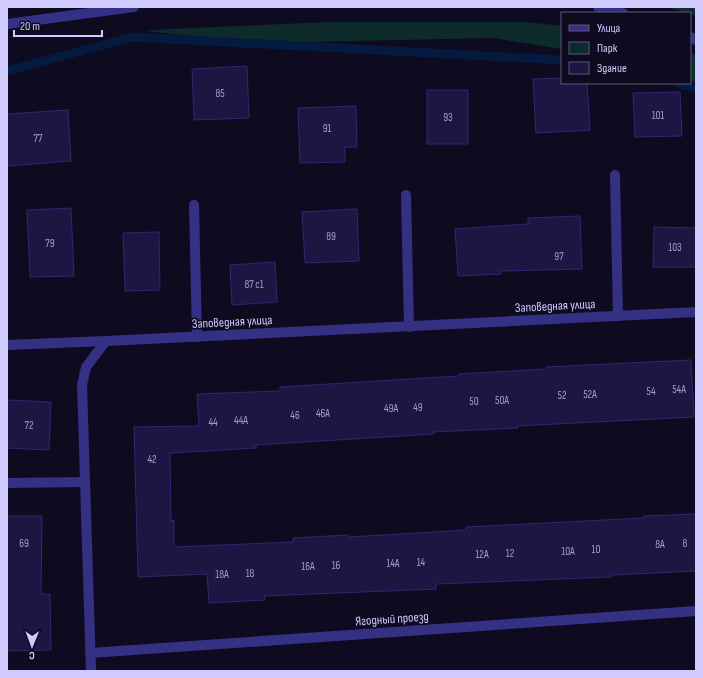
<svg xmlns="http://www.w3.org/2000/svg" width="703" height="678" viewBox="0 0 703 678" font-family="'Sofia Sans Condensed',sans-serif">
<style>
.green{fill:#0d2b2a}
.lines{fill:none;stroke-linecap:round;stroke-linejoin:round}
.stream{stroke:#041a3f;stroke-width:9}
.building{fill:#1e1543;stroke:#342571}
.minor{stroke:#343184;stroke-width:10}
.labels{text-anchor:middle;dominant-baseline:central;stroke-width:3.5;stroke-linejoin:round;paint-order:stroke}
.number-label{font-size:11px;fill:#a49dd0}
.street-label{font-size:13px;fill:#d0caff;stroke:#0e0b20}
</style>
<rect width="100%" height="100%" fill="#0e0b20"/>
<g class="green">
<path d="M 667,7 L 696,7 L 696,16 L 690,14 L 690,13 L 685,13 Z"/>
<path d="M 329,22 L 527,22 L 562,26 L 562,49 L 493,38 L 255,43 L 145,31 L 169,29 Z"/>
<path d="M 690,53 L 696,55 L 696,83 L 690,80 Z"/>
</g>
<g class="lines">
<g class="stream">
<path d="M 7,71 L 132,37 L 562,60"/>
<path d="M 678,83 L 696,89"/>
</g>
</g>
<g class="building">
<path d="M 247,66 L 249,118 L 194,120 L 192,69 Z"/>
<path d="M 562,78 L 562,83 L 587,83 L 590,130 L 536,133 L 533,79 Z"/>
<rect x="427" y="90" width="41" height="54"/>
<path d="M 680,92 L 682,136 L 635,137 L 633,93 Z"/>
<path d="M 356,106 L 357,147 L 345,147 L 345,162 L 300,163 L 298,108 Z"/>
<path d="M 68,110 L 71,161 L 7,166 L 7,114 Z"/>
<path d="M 71,208 L 74,276 L 30,277 L 27,210 Z"/>
<path d="M 357,209 L 359,261 L 305,263 L 302,212 Z"/>
<path d="M 580,216 L 582,269 L 501,271 L 501,274 L 458,276 L 455,229 L 528,224 L 528,218 Z"/>
<path d="M 654,227 L 696,228 L 696,267 L 653,267 Z"/>
<path d="M 159,232 L 160,290 L 125,291 L 123,233 Z"/>
<path d="M 275,262 L 277,302 L 232,305 L 230,265 Z"/>
<path d="M 691,360 L 694,417 L 517,426 L 518,428 L 434,432 L 434,434 L 256,445 L 256,448 L 170,453 L 171,521 L 174,520 L 174,547 L 293,542 L 293,538 L 348,535 L 349,537 L 467,530 L 466,527 L 644,518 L 644,516 L 696,514 L 696,571 L 611,575 L 611,577 L 436,584 L 436,589 L 264,596 L 265,600 L 209,603 L 207,574 L 138,577 L 134,427 L 199,426 L 197,394 L 280,391 L 280,387 L 459,376 L 459,374 L 546,369 L 546,367 Z"/>
<path d="M 7,400 L 51,402 L 49,450 L 7,448 Z"/>
<path d="M 7,516 L 42,516 L 41,594 L 50,594 L 51,650 L 7,651 Z"/>
</g>
<g class="lines">
<g class="minor">
<path d="M 598,7 L 623,13"/>
<path d="M 7,24 L 134,7"/>
<path d="M 690,37 L 696,40"/>
<path d="M 615,175 L 618,316"/>
<path d="M 406,195 L 409,327"/>
<path d="M 194,205 L 197,337"/>
<path d="M 7,345 L 106,341"/>
<path d="M 7,483 L 85,482"/>
<path d="M 90,653 L 696,611"/>
<path d="M 91,671 L 82,385 L 86,367 L 106,341 L 696,312"/>
</g>
</g>
<g class="labels">
<g class="number-label">
<text x="220" y="93">85</text>
<text x="658" y="115">101</text>
<text x="448" y="117">93</text>
<text x="327" y="128">91</text>
<text x="38" y="138">77</text>
<text x="331" y="236">89</text>
<text x="50" y="243">79</text>
<text x="675" y="247">103</text>
<text x="559" y="256">97</text>
<text x="254" y="284">87 с1</text>
<text x="679" y="389">54А</text>
<text x="651" y="391">54</text>
<text x="590" y="394">52А</text>
<text x="562" y="395">52</text>
<text x="502" y="400">50А</text>
<text x="474" y="401">50</text>
<text x="418" y="407">49</text>
<text x="391" y="408">49А</text>
<text x="323" y="413">46А</text>
<text x="295" y="415">46</text>
<text x="241" y="420">44А</text>
<text x="213" y="422">44</text>
<text x="29" y="425">72</text>
<text x="152" y="459">42</text>
<text x="24" y="543">69</text>
<text x="685" y="543">8</text>
<text x="660" y="544">8А</text>
<text x="596" y="549">10</text>
<text x="568" y="551">10А</text>
<text x="510" y="553">12</text>
<text x="482" y="554">12А</text>
<text x="421" y="562">14</text>
<text x="393" y="563">14А</text>
<text x="336" y="565">16</text>
<text x="308" y="566">16А</text>
<text x="250" y="573">18</text>
<text x="222" y="574">18А</text>
</g>
<g class="street-label">
<text transform="translate(555 306) rotate(-3)">Заповедная улица</text>
<text transform="translate(232 322) rotate(-3)">Заповедная улица</text>
<text transform="translate(392 619) rotate(-4)">Ягодный проезд</text>
</g>
</g>
<rect width="703" height="678" fill="none" stroke="#d0caff" stroke-width="16"/>
<rect x="561" y="12" width="130" height="72" fill="#0e0b20" stroke="#5c5779"/>
<rect x="569" y="25" width="20" height="6" fill="#343184" stroke="#5c5779"/>
<text x="597" y="32" font-size="12" fill="#d0caff">Улица</text>
<rect x="569" y="42" width="20" height="12" fill="#0d2b2a" stroke="#5c5779"/>
<text x="597" y="52" font-size="12" fill="#d0caff">Парк</text>
<rect x="569" y="62" width="20" height="12" fill="#1e1543" stroke="#5c5779"/>
<text x="597" y="72" font-size="12" fill="#d0caff">Здание</text>
<g transform="translate(32 646) rotate(181)" stroke="#0e0b20" stroke-width="3" paint-order="stroke">
<path d="M0-3L7 15L0 10L-7 15Z" fill="#d0caff"/>
<text y="-6" font-size="11" font-weight="bold" text-anchor="middle" fill="#d0caff">С</text>
</g>
<path d="M14 30v6h88v-6" fill="none" stroke="#d0caff" stroke-width="2"/>
<text x="20" y="30" font-size="12" fill="#d0caff" stroke="#0e0b20" stroke-width="3" paint-order="stroke">20 m</text>
</svg>
